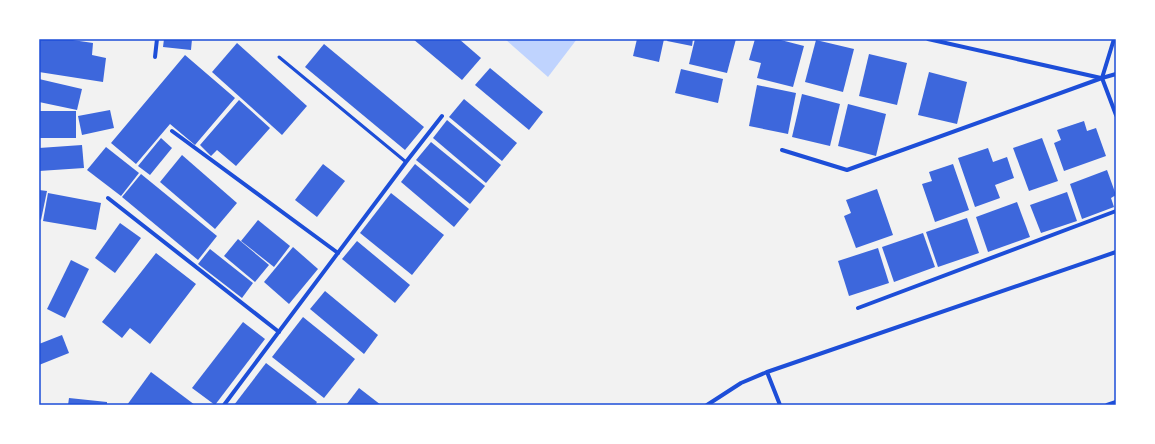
<svg xmlns="http://www.w3.org/2000/svg" width="1155" height="444" viewBox="0 0 1155 444" font-family="'Source Sans 3',sans-serif">
<style>
.water{fill:#bfd3fe}
.building{fill:#3d67dc}
.lines{fill:none;stroke-linecap:round;stroke-linejoin:round}
.service{stroke:#1d4ed8;stroke-width:3}
.minor{stroke:#1d4ed8;stroke-width:4}
.neatline{fill:none;stroke:#1d4ed8;stroke-width:1.5}
</style>
<rect width="100%" height="100%" fill="#f2f2f2"/>
<path class="water" d="M 505,39 L 577,39 L 548,77 Z"/>
<g class="building">
<path d="M 39,39 L 66,39 L 93,43 L 92,55 L 106,58 L 103,82 L 39,72 Z"/>
<path d="M 164,39 L 192,39 L 191,50 L 163,47 Z"/>
<path d="M 413,39 L 459,39 L 481,58 L 462,80 Z"/>
<path d="M 637,39 L 664,39 L 659,62 L 633,56 Z"/>
<path d="M 668,39 L 693,39 L 692,46 L 667,41 Z"/>
<path d="M 695,39 L 736,39 L 727,73 L 689,64 Z"/>
<path d="M 755,39 L 777,39 L 804,46 L 793,87 L 757,78 L 761,63 L 749,60 Z"/>
<path d="M 816,40 L 854,49 L 843,92 L 805,82 Z"/>
<path d="M 237,43 L 307,106 L 282,135 L 212,72 Z"/>
<path d="M 324,44 L 424,127 L 405,150 L 305,67 Z"/>
<path d="M 869,54 L 907,63 L 897,105 L 859,96 Z"/>
<path d="M 185,55 L 235,98 L 195,145 L 170,124 L 136,164 L 111,143 Z"/>
<path d="M 490,68 L 543,112 L 529,130 L 475,85 Z"/>
<path d="M 681,69 L 723,79 L 718,103 L 675,93 Z"/>
<path d="M 929,72 L 967,82 L 957,124 L 918,115 Z"/>
<path d="M 39,79 L 82,89 L 77,110 L 39,102 Z"/>
<path d="M 757,85 L 796,93 L 788,134 L 749,126 Z"/>
<path d="M 802,94 L 840,104 L 830,146 L 792,137 Z"/>
<path d="M 464,99 L 517,143 L 502,161 L 449,117 Z"/>
<path d="M 239,100 L 270,128 L 236,166 L 217,150 L 211,156 L 200,145 Z"/>
<path d="M 848,104 L 886,114 L 876,156 L 838,146 Z"/>
<path d="M 110,110 L 114,128 L 82,135 L 78,116 Z"/>
<rect x="39" y="111" width="37" height="27"/>
<path d="M 447,120 L 501,165 L 486,183 L 433,138 Z"/>
<path d="M 1084,121 L 1087,131 L 1096,128 L 1106,156 L 1064,171 L 1054,143 L 1061,140 L 1057,130 Z"/>
<path d="M 161,138 L 172,148 L 150,175 L 138,166 Z"/>
<path d="M 1042,138 L 1058,181 L 1029,191 L 1013,148 Z"/>
<path d="M 431,142 L 485,186 L 470,204 L 416,160 Z"/>
<path d="M 82,145 L 84,168 L 39,171 L 39,148 Z"/>
<path d="M 106,147 L 139,173 L 121,196 L 87,170 Z"/>
<path d="M 988,148 L 993,162 L 1007,157 L 1014,178 L 995,185 L 1000,198 L 975,207 L 958,158 Z"/>
<path d="M 182,155 L 237,203 L 215,229 L 160,182 Z"/>
<path d="M 323,164 L 345,181 L 317,217 L 295,200 Z"/>
<path d="M 415,164 L 469,209 L 454,227 L 401,182 Z"/>
<path d="M 953,164 L 969,210 L 935,222 L 922,184 L 932,181 L 929,172 Z"/>
<path d="M 1107,170 L 1116,195 L 1111,198 L 1114,207 L 1082,219 L 1070,184 Z"/>
<path d="M 141,174 L 217,236 L 198,260 L 122,197 Z"/>
<path d="M 877,189 L 893,235 L 856,248 L 844,216 L 851,213 L 846,200 Z"/>
<path d="M 39,190 L 47,191 L 41,220 L 39,219 Z"/>
<path d="M 1067,192 L 1077,221 L 1041,233 L 1030,205 Z"/>
<path d="M 48,193 L 101,203 L 96,230 L 43,221 Z"/>
<path d="M 391,193 L 444,235 L 412,275 L 360,233 Z"/>
<path d="M 1017,202 L 1030,237 L 988,252 L 976,217 Z"/>
<path d="M 967,218 L 979,253 L 938,267 L 926,232 Z"/>
<path d="M 258,220 L 290,246 L 274,267 L 241,241 Z"/>
<path d="M 120,223 L 141,238 L 115,273 L 95,258 Z"/>
<path d="M 923,233 L 935,267 L 894,282 L 882,247 Z"/>
<path d="M 238,239 L 269,265 L 255,282 L 224,256 Z"/>
<path d="M 357,241 L 410,285 L 395,303 L 342,259 Z"/>
<path d="M 293,247 L 318,269 L 289,304 L 264,282 Z"/>
<path d="M 878,248 L 889,283 L 849,296 L 838,261 Z"/>
<path d="M 210,249 L 253,283 L 242,298 L 198,264 Z"/>
<path d="M 156,253 L 196,284 L 150,344 L 130,328 L 122,338 L 102,322 Z"/>
<path d="M 71,260 L 89,269 L 65,318 L 47,309 Z"/>
<path d="M 325,291 L 378,335 L 364,354 L 310,309 Z"/>
<path d="M 303,317 L 355,359 L 324,398 L 272,357 Z"/>
<path d="M 243,322 L 265,339 L 215,405 L 192,388 Z"/>
<path d="M 62,335 L 69,353 L 39,365 L 39,344 Z"/>
<path d="M 266,363 L 317,402 L 315,405 L 234,405 Z"/>
<path d="M 151,372 L 195,405 L 127,405 Z"/>
<path d="M 359,388 L 381,405 L 346,405 Z"/>
<path d="M 69,398 L 107,402 L 107,405 L 68,405 Z"/>
</g>
<g class="lines">
<path class="service" d="M 279,57 L 406,162"/>
<g class="minor">
<path d="M 928,39 L 1101,78"/>
<path d="M 1114,39 L 1102,78 L 1116,115"/>
<path d="M 155,57 L 157,39"/>
<path d="M 172,131 L 338,253"/>
<path d="M 782,150 L 847,170 L 1102,78 L 1116,74"/>
<path d="M 108,198 L 279,332"/>
<path d="M 858,308 L 1116,211"/>
<path d="M 767,372 L 780,405"/>
<path d="M 224,405 L 406,162 L 442,116"/>
<path d="M 707,405 L 741,383 L 767,372 L 1116,252"/>
<path d="M 1107,405 L 1116,402"/>
</g>
</g>
<rect width="1155" height="444" fill="none" stroke="#ffffff" stroke-width="80"/>
<rect x="40" y="40" width="1075" height="364" class="neatline"/>
</svg>
